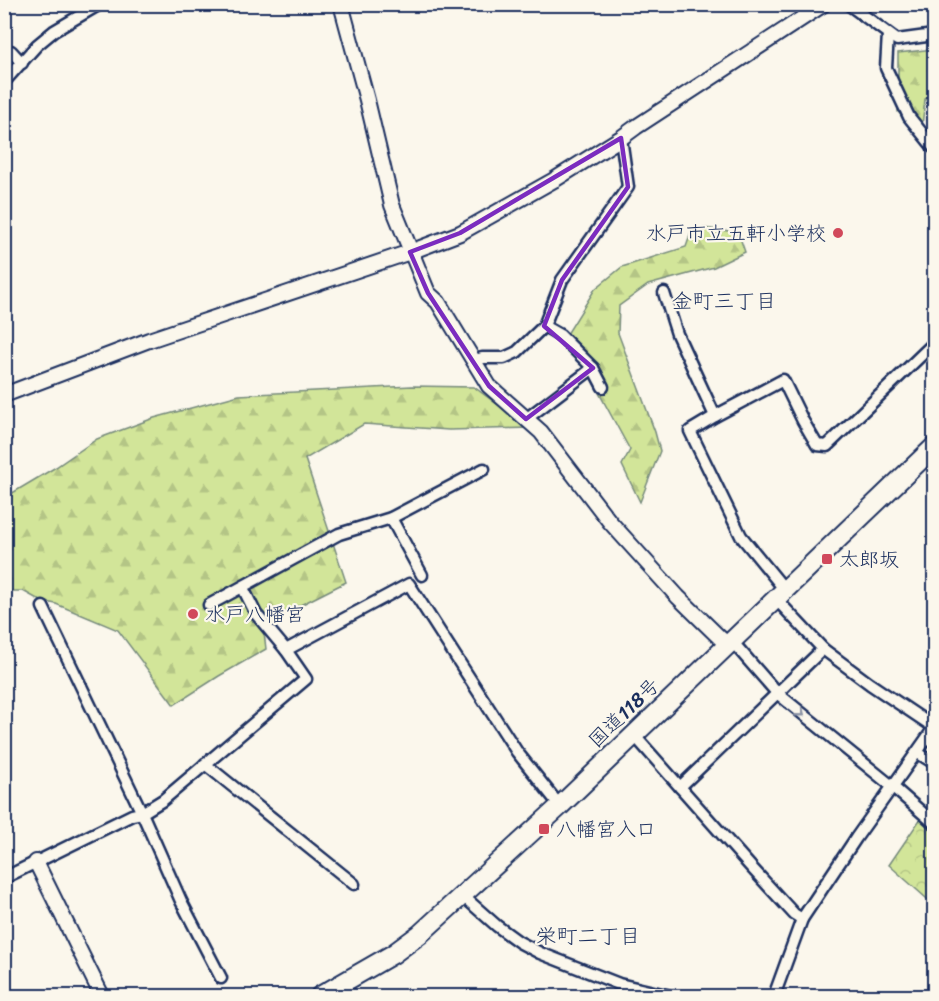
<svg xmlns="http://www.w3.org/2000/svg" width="939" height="1001" viewBox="0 0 939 1001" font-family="Sriracha,'Klee One',sans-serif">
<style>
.forest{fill:url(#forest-firs);stroke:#768a7c;stroke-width:1.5}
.park{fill:url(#park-crowns);stroke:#768a7c;stroke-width:1.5}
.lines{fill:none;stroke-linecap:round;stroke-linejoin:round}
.street-casing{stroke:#1b2f5e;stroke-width:15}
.secondary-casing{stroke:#1b2f5e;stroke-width:18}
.highway-casing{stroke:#1b2f5e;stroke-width:22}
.street{stroke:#fbf7ec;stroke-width:10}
.secondary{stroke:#fbf7ec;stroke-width:14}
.highway{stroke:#fbf7ec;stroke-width:18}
.oneway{stroke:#8b93a5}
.marked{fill:none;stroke:#7b2cbf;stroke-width:4.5;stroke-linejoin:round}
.poi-dot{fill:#d1495b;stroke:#fbf7ec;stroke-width:2}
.labels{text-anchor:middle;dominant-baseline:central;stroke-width:4.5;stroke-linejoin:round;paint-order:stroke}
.poi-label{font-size:20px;fill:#1b2f5e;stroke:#fbf7ec;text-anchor:start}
.street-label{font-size:20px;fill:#1b2f5e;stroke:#fbf7ec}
.neighbourhood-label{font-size:21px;fill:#1b2f5e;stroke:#fbf7ec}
</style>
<defs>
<pattern id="forest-firs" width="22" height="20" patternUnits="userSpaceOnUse" patternTransform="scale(1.5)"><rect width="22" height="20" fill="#d2e599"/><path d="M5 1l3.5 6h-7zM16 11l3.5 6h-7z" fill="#b4c586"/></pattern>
<pattern id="park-crowns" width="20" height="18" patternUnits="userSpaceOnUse" patternTransform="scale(1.5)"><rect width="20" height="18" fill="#d2e599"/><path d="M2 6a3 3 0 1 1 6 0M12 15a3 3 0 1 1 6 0" fill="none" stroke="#b4c586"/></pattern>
</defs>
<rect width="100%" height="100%" fill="#fbf7ec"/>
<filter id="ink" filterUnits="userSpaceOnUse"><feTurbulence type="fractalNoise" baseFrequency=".0167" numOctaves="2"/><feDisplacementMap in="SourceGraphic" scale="12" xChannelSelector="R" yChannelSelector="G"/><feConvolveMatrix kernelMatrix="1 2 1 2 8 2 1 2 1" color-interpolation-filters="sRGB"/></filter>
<g filter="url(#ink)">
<g class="forest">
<path d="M 934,49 L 934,95 L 925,99 L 921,136 L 898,112 L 898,53 Z"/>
<path d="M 693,227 L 738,232 L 745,252 L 714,267 L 648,285 L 619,306 L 618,333 L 655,432 L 660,451 L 640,502 L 622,465 L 630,450 L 567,334 L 595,289 L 622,267 L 686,247 Z"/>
<path d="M 412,386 L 474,387 L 529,428 L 449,430 L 364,424 L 305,459 L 346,582 L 263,624 L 266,649 L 219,676 L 174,705 L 118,630 L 56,604 L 41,601 L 23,591 L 5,591 L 4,498 L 56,467 L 97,439 L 154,418 L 239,395 Z"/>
</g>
<path class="park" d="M 921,818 L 934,829 L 934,905 L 889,865 Z"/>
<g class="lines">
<defs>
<g id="street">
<path d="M 848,4 L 897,40 L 934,35"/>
<path d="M 888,34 L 886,68 L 909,117 L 934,148"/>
<path d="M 11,51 L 22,63"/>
<path d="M 4,82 L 37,45 L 54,31 L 100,4"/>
<path d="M 664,293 L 677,334 L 715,416"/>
<path d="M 544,326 L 560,335 L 593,368 L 603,387"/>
<path d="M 473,361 L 482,358 L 504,358 L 517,352 L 544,326 L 562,280 L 628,187 L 621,138"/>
<path d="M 526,419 L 593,368"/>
<path d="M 391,518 L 422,575"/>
<path d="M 243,588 L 256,614 L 286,650"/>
<path d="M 785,590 L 741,536 L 690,431 L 715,416 L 783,380 L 803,421 L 817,445 L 827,446 L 934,343"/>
<path d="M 776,599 L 823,649 L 870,684 L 934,727"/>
<path d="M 209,605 L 339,534 L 391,518 L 484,469"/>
<path d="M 43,607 L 142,813 L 181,901 L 221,978"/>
<path d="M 729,644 L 737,647 L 777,693 L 893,787 L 934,823"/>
<path d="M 634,735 L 751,867 L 794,914 L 802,919"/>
<path d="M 918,753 L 934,763"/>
<path d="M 205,764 L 354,884"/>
<path d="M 680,787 L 823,649"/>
<path d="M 4,878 L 132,815 L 142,813 L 163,800 L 306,679 L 286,650 L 409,584 L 517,752 L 560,806"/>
<path d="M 463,896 L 497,926 L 519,942 L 540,953 L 619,984 L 671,996"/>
<path d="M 774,996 L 802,919 L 856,838 L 934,728"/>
</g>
<g id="secondary">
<path d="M 341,4 L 367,100 L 392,205 L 428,293 L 438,302 L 489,386 L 541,432 L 610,522 L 678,597 L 721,639 L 729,644"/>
<path d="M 4,395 L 149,340 L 410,252 L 460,233 L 554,180 L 621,138 L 636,127 L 824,4"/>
<path d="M 36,862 L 102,996"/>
<path d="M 329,991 L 351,996"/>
</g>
<path id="highway" d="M 320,996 L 393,954 L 420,934 L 560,806 L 934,447"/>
</defs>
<use href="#street" class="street-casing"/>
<use href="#secondary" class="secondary-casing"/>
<use href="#highway" class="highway-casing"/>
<use href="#street" class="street"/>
<use href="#secondary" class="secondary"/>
<use href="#highway" class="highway"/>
</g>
<defs><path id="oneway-chevron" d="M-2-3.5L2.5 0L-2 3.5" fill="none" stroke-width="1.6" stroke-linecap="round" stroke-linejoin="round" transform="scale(1.5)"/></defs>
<use class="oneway" href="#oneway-chevron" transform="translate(801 713) rotate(39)"/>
</g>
<path class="marked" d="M 621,138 L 628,187 L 562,280 L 544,326 L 593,368 L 526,419 L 489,386 L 428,293 L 410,252 L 460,233 Z"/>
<g class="poi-dot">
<circle cx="838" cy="233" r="6"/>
<rect x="821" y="553" width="12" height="12" rx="3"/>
<circle cx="193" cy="614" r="6"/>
<rect x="538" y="823" width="12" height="12" rx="3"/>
</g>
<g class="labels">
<g class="poi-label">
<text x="826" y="233" text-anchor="end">水戸市立五軒小学校</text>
<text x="839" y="559">太郎坂</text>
<text x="205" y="614">水戸八幡宮</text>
<text x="556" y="829">八幡宮入口</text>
</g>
<g class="street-label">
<text transform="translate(624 713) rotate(-44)">国道118号</text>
</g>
<g class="neighbourhood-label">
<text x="724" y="301">金町三丁目</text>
<text x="588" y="936">栄町二丁目</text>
</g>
</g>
<rect width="939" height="1001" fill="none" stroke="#fbf7ec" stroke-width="24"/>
<rect x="12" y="12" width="915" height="977" fill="none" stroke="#1b2f5e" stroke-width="2" filter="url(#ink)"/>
</svg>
